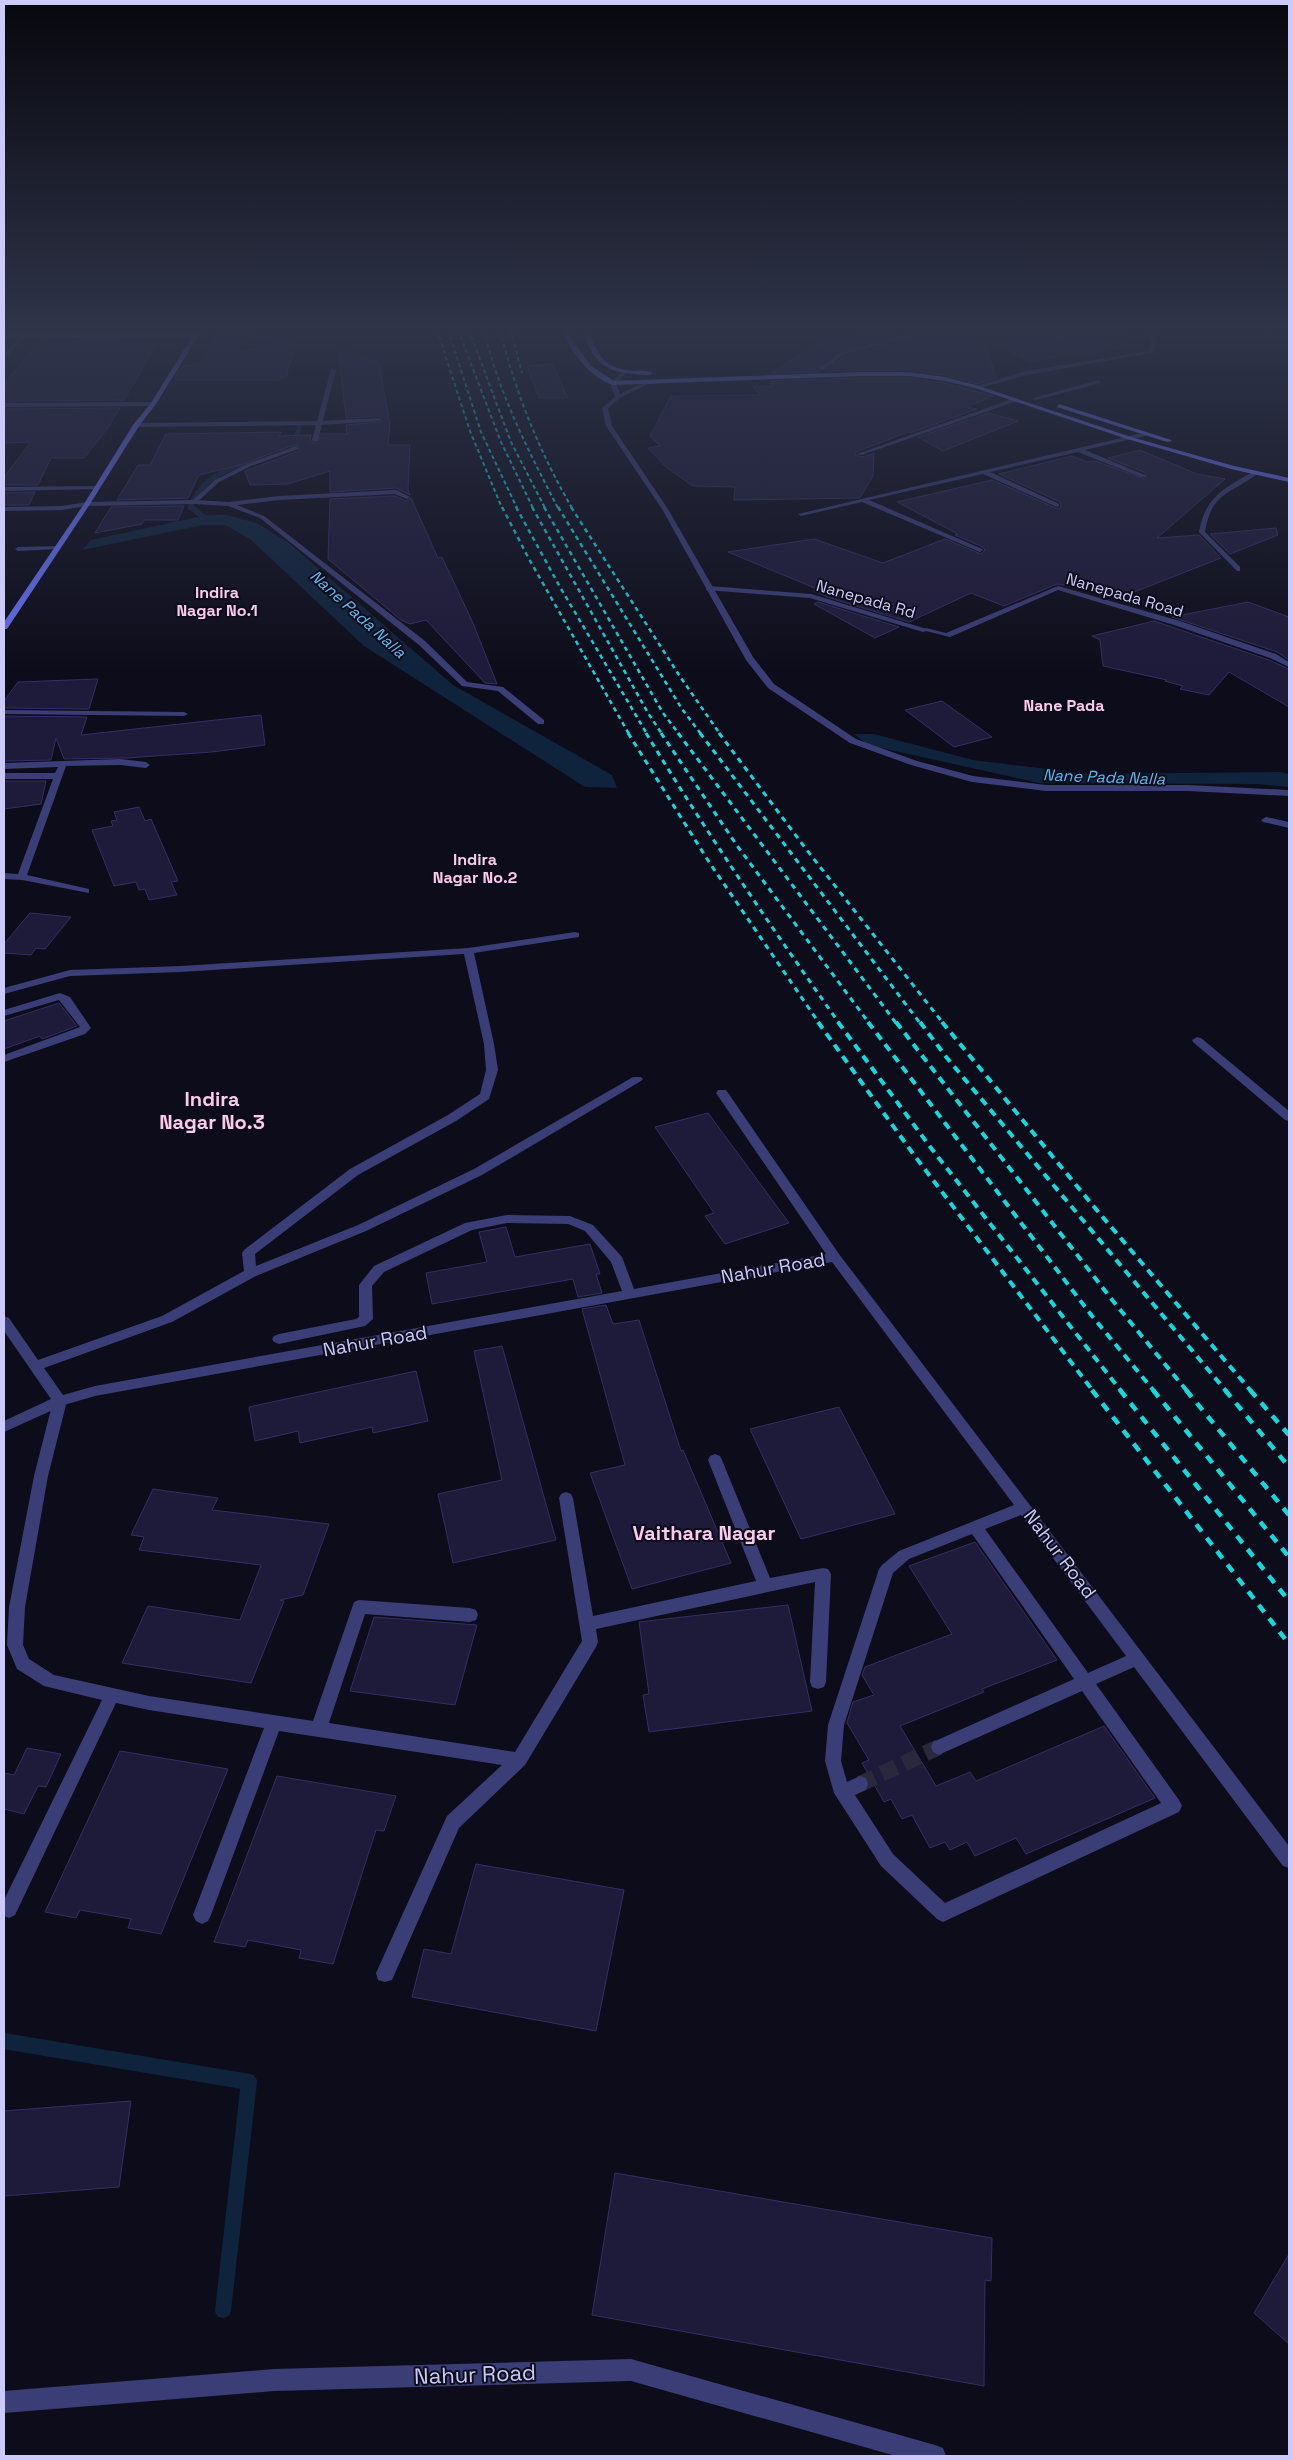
<svg xmlns="http://www.w3.org/2000/svg" width="1293" height="2460" viewBox="0 0 1293 2460" font-family="'Space Grotesk',sans-serif">
<style>
.water{fill:#0f233c}
.lines{fill:none;stroke-linecap:round;stroke-linejoin:round}
.stream-far2{stroke:#0f233c;stroke-width:5}
.stream-far1{stroke:#0f233c;stroke-width:6}
.stream{stroke:#0f233c;stroke-width:16}
.building{fill:#1e1a3a;stroke:#342e64}
.street-tunnel{stroke:#2a283c;stroke-width:16;stroke-dasharray:16 8;stroke-linecap:butt}
.lane{fill:#3b3d76;fill-rule:evenodd}
.street{fill:#3b3d76;fill-rule:evenodd}
.secondary{fill:#686ff3;fill-rule:evenodd}
.rail-far4{stroke:#12d9de;stroke-width:2;stroke-dasharray:4 3;stroke-linecap:butt}
.rail-far3{stroke:#12d9de;stroke-width:2.5;stroke-dasharray:4.5 4;stroke-linecap:butt}
.rail-far2{stroke:#12d9de;stroke-width:3;stroke-dasharray:5.5 5;stroke-linecap:butt}
.rail-far1{stroke:#12d9de;stroke-width:4;stroke-dasharray:8 6;stroke-linecap:butt}
.rail{stroke:#12d9de;stroke-width:4.5;stroke-dasharray:9 8;stroke-linecap:butt}
.labels{text-anchor:middle;dominant-baseline:central;stroke-width:4;stroke-linejoin:round;paint-order:stroke}
.far-neighbourhood-label{font-size:16px;font-weight:bold;fill:#fbcbed;stroke:#0d0c1a}
.far-street-label{font-size:16px;fill:#cccafb;stroke:#0d0c1a}
.far-water-label{font-size:16px;font-style:italic;fill:#60baf2;stroke:#0d0c1a}
.street-label{font-size:19px;fill:#cccafb;stroke:#0d0c1a}
.neighbourhood-label{font-size:20px;font-weight:bold;fill:#fbcbed;stroke:#0d0c1a}
.near-street-label{font-size:22px;fill:#cccafb;stroke:#0d0c1a}
</style>
<rect width="100%" height="100%" fill="#0d0c1a"/>
<g class="water">
<path d="M 207,515 L 227,515 L 257,523 L 289,543 L 453,685 L 612,775 L 617,788 L 585,787 L 364,646 L 250,539 L 225,525 L 203,525 L 82,550 L 91,540 Z"/>
<path d="M 854,734 L 874,734 L 973,760 L 1089,774 L 1280,772 L 1289,774 L 1289,787 L 1256,784 L 1039,783 L 868,745 Z"/>
</g>
<g class="lines">
<g class="stream-far2">
<path d="M 292,446 L 295,444 L 299,427"/>
<path d="M 190,508 C 201,476 231,468 260,458"/>
</g>
<path class="stream-far1" d="M 191,507 L 207,520"/>
<path class="stream" d="M 4,2041 L 249,2082 L 223,2310"/>
</g>
<g class="building">
<path d="M 973,330 L 982,330 L 984,337 L 1025,330 L 1081,330 L 1054,335 L 1059,340 L 1101,332 L 1103,330 L 1127,330 L 1128,347 L 1030,361 L 984,339 L 996,378 L 978,384 L 945,375 L 909,370 L 825,371 L 844,357 L 901,341 Z"/>
<path d="M 245,333 L 237,353 L 297,338 L 286,377 L 280,378 L 280,380 L 176,380 L 175,377 L 181,367 L 203,362 L 218,334 Z"/>
<path d="M 871,333 L 885,338 L 838,351 L 819,367 L 819,372 L 772,373 L 815,345 Z"/>
<path d="M 80,341 L 78,343 L 158,341 L 124,400 L 4,401 L 4,384 L 39,342 Z"/>
<path d="M 338,349 L 379,363 L 390,425 L 388,443 L 389,445 L 410,445 L 408,490 L 410,495 L 396,488 L 330,492 L 330,471 L 288,484 L 250,485 L 245,471 L 299,451 L 297,444 L 243,464 L 199,475 L 188,498 L 117,500 L 138,465 L 150,465 L 166,434 L 281,432 L 279,436 L 311,435 L 310,441 L 316,444 L 321,434 L 347,434 L 346,425 L 382,422 L 379,416 L 346,418 Z"/>
<path d="M 552,364 L 568,398 L 539,398 L 527,366 Z"/>
<path d="M 861,378 L 909,378 L 945,383 L 993,396 L 967,407 L 977,409 L 910,433 L 908,432 L 856,452 L 855,455 L 862,457 L 874,453 L 873,476 L 860,498 L 734,500 L 735,487 L 693,486 L 667,468 L 648,448 L 660,446 L 650,436 L 671,396 L 760,395 L 753,387 L 773,386 L 770,381 Z"/>
<path d="M 120,408 L 107,429 L 84,458 L 51,458 L 38,485 L 4,485 L 4,477 L 31,442 L 4,443 L 4,409 Z"/>
<path d="M 989,413 L 1018,421 L 943,451 L 918,437 Z"/>
<path d="M 1140,450 L 1197,474 L 1225,479 L 1157,538 L 1199,535 L 1221,558 L 1124,596 L 1074,580 L 1063,585 L 1057,584 L 1004,606 L 971,593 L 909,622 L 830,598 L 814,591 L 817,589 L 728,552 L 814,539 L 883,563 L 945,539 L 981,554 L 985,550 L 983,547 L 955,535 L 958,534 L 897,502 L 992,480 L 1058,509 L 1061,506 L 1060,502 L 999,474 L 1072,456 L 1087,462 L 1095,461 L 1145,479 L 1146,473 L 1108,458 Z"/>
<path d="M 35,492 L 29,505 L 4,505 L 4,493 Z"/>
<path d="M 395,496 L 406,501 L 411,498 L 438,558 L 442,557 L 473,623 L 497,684 L 485,683 L 426,620 L 410,624 L 401,620 L 328,559 L 330,499 Z"/>
<path d="M 184,506 L 178,520 L 144,520 L 142,524 L 95,533 L 111,507 Z"/>
<path d="M 1276,528 L 1278,535 L 1230,554 L 1210,534 Z"/>
<path d="M 818,602 L 899,627 L 875,638 L 814,604 Z"/>
<path d="M 1248,602 L 1289,617 L 1289,660 L 1277,652 L 1172,617 Z"/>
<path d="M 1154,621 L 1269,660 L 1289,669 L 1289,707 L 1229,672 L 1209,695 L 1180,689 L 1183,686 L 1165,681 L 1167,680 L 1103,666 L 1100,640 L 1092,636 Z"/>
<path d="M 98,679 L 89,709 L 4,708 L 4,701 L 18,682 Z"/>
<path d="M 942,701 L 992,737 L 954,747 L 905,710 Z"/>
<path d="M 261,715 L 265,745 L 212,752 L 127,758 L 64,759 L 56,738 L 51,760 L 4,761 L 4,716 L 87,717 L 81,735 Z"/>
<path d="M 4,781 L 46,781 L 41,804 L 4,809 Z"/>
<path d="M 139,807 L 145,821 L 151,819 L 178,881 L 171,882 L 177,895 L 149,900 L 145,889 L 139,890 L 136,882 L 114,886 L 92,830 L 113,826 L 111,821 L 117,820 L 114,812 Z"/>
<path d="M 30,913 L 71,917 L 45,949 L 36,948 L 31,955 L 4,953 L 4,944 Z"/>
<path d="M 59,1003 L 77,1026 L 42,1039 L 40,1036 L 4,1049 L 4,1021 Z"/>
<path d="M 708,1113 L 789,1223 L 725,1244 L 705,1216 L 714,1213 L 655,1127 Z"/>
<path d="M 506,1227 L 515,1257 L 590,1244 L 600,1274 L 596,1274 L 602,1293 L 578,1297 L 573,1279 L 432,1304 L 426,1273 L 487,1262 L 479,1232 Z"/>
<path d="M 606,1305 L 613,1324 L 639,1320 L 681,1451 L 683,1450 L 731,1563 L 632,1589 L 590,1473 L 625,1465 L 582,1309 Z"/>
<path d="M 502,1346 L 556,1540 L 453,1563 L 438,1494 L 502,1480 L 474,1351 Z"/>
<path d="M 416,1371 L 428,1421 L 373,1433 L 372,1427 L 300,1443 L 298,1431 L 255,1441 L 249,1407 Z"/>
<path d="M 839,1407 L 895,1514 L 801,1539 L 750,1429 Z"/>
<path d="M 153,1489 L 218,1498 L 212,1510 L 329,1524 L 303,1595 L 280,1600 L 284,1601 L 251,1683 L 122,1663 L 148,1606 L 240,1620 L 261,1565 L 139,1550 L 144,1537 L 131,1535 Z"/>
<path d="M 975,1542 L 1057,1660 L 982,1689 L 984,1692 L 900,1726 L 936,1786 L 970,1772 L 976,1781 L 1104,1726 L 1155,1798 L 1026,1854 L 1016,1838 L 975,1856 L 967,1842 L 950,1850 L 945,1842 L 930,1848 L 912,1815 L 902,1819 L 891,1799 L 884,1802 L 862,1763 L 869,1760 L 847,1723 L 853,1702 L 874,1695 L 862,1675 L 865,1667 L 952,1634 L 909,1566 Z"/>
<path d="M 788,1605 L 812,1711 L 649,1732 L 643,1695 L 649,1694 L 639,1622 Z"/>
<path d="M 374,1617 L 477,1625 L 455,1705 L 350,1691 Z"/>
<path d="M 27,1748 L 61,1754 L 46,1787 L 38,1786 L 24,1814 L 4,1809 L 4,1773 L 14,1775 Z"/>
<path d="M 120,1751 L 228,1769 L 161,1934 L 128,1928 L 131,1919 L 80,1910 L 76,1918 L 45,1912 Z"/>
<path d="M 277,1776 L 396,1796 L 384,1831 L 376,1830 L 333,1964 L 299,1958 L 301,1950 L 248,1940 L 245,1947 L 214,1942 Z"/>
<path d="M 476,1864 L 624,1890 L 596,2031 L 412,1997 L 424,1949 L 451,1954 Z"/>
<path d="M 131,2101 L 119,2187 L 4,2196 L 4,2111 Z"/>
<path d="M 615,2173 L 992,2238 L 991,2281 L 985,2280 L 984,2386 L 592,2315 Z"/>
<path d="M 1289,2254 L 1289,2344 L 1254,2313 Z"/>
</g>
<g class="lines">
<path class="street-tunnel" d="M 860,1784 L 939,1747"/>
<g class="lane">
<path d="M 1090,330 L 1101,330 L 1059,338 L 1056,336 Z"/>
<path d="M 331,369 L 336,370 L 318,440 L 315,442 L 312,440 Z"/>
<path d="M 1099,380 L 1101,383 L 1036,400 L 1033,398 Z"/>
<path d="M 1253,472 L 1258,473 C 1231,495 1212,490 1205,532 L 1240,567 L 1240,571 L 1237,571 L 1199,532 C 1205,497 1224,488 1253,472 Z"/>
<path d="M 396,490 L 410,497 L 407,499 L 395,494 L 279,500 L 237,505 L 264,516 L 425,641 L 467,682 L 503,687 L 544,720 L 544,724 L 538,724 L 498,691 L 462,686 L 419,645 L 260,518 L 228,506 L 195,504 L 192,502 L 195,500 L 229,502 L 279,496 Z"/>
<path d="M 709,586 L 811,594 L 930,630 L 923,632 L 810,598 L 706,590 L 706,586 Z"/>
<path d="M 1266,817 L 1289,822 L 1289,828 L 1263,822 L 1261,820 Z"/>
<path d="M 1197,1037 L 1201,1038 L 1289,1111 L 1289,1121 L 1285,1120 L 1193,1042 L 1192,1040 Z"/>
<path d="M 60,1396 L 65,1397 L 67,1401 L 48,1476 L 25,1607 L 23,1645 L 29,1659 L 54,1675 L 149,1696 L 313,1721 L 354,1602 L 359,1600 L 470,1608 L 476,1610 L 478,1615 L 476,1620 L 470,1622 L 365,1614 L 329,1723 L 515,1752 L 582,1641 L 559,1498 L 561,1494 L 566,1492 L 571,1494 L 573,1498 L 593,1616 L 756,1581 L 708,1460 L 710,1456 L 715,1454 L 720,1456 L 722,1460 L 770,1578 L 823,1568 L 828,1569 L 831,1574 L 826,1682 L 824,1687 L 818,1689 L 812,1687 L 810,1682 L 815,1582 L 596,1629 L 598,1642 L 596,1647 L 525,1765 L 459,1828 L 392,1980 L 385,1982 L 378,1980 L 376,1973 L 447,1816 L 502,1765 L 279,1731 L 211,1915 L 208,1921 L 202,1924 L 196,1921 L 193,1915 L 264,1728 L 149,1710 L 116,1703 L 15,1915 L 9,1918 L 4,1916 L 4,1900 L 102,1700 L 44,1686 L 17,1669 L 7,1645 L 9,1607 L 34,1476 L 53,1401 L 55,1397 Z"/>
</g>
<g class="street">
<path d="M 27,330 L 33,330 L 4,359 L 4,354 Z"/>
<path d="M 875,330 C 883,330 890,335 898,336 C 912,337 931,329 947,330 L 905,338 L 843,355 L 824,370 L 820,370 L 820,368 L 839,353 L 893,338 Z"/>
<path d="M 1148,330 L 1154,330 L 1156,343 L 1152,353 L 1027,375 L 977,389 L 974,387 L 1026,371 L 1148,351 L 1150,343 Z"/>
<path d="M 623,371 L 626,373 L 616,383 L 620,394 L 647,381 L 652,382 L 620,398 L 608,408 L 612,426 L 668,509 L 753,657 L 774,684 L 856,739 L 917,761 L 973,776 L 1046,785 L 1188,785 L 1289,790 L 1289,796 L 1188,791 L 1046,791 L 972,782 L 911,765 L 850,743 L 768,688 L 746,660 L 662,509 L 606,426 L 602,408 L 615,397 L 610,383 Z"/>
<path d="M 1015,398 L 1017,401 L 862,455 L 857,454 Z"/>
<path d="M 4,403 L 153,402 L 156,404 L 153,406 L 4,407 Z"/>
<path d="M 379,418 L 381,421 L 320,425 L 136,427 L 133,425 L 136,423 L 320,421 Z"/>
<path d="M 1147,432 L 1149,435 L 1085,450 L 1145,475 L 1145,477 L 1141,477 L 1078,452 L 990,472 L 1059,504 L 1059,506 L 1057,507 L 983,474 L 869,500 L 982,549 L 983,550 L 980,552 L 862,502 L 801,516 L 798,514 Z"/>
<path d="M 296,446 L 298,449 L 251,466 L 219,482 L 195,504 L 87,506 L 62,510 L 4,511 L 4,507 L 62,506 L 87,502 L 193,500 L 215,480 L 247,464 Z"/>
<path d="M 100,486 L 100,488 L 98,489 L 4,491 L 4,487 Z"/>
<path d="M 60,546 L 61,547 L 58,549 L 18,551 L 15,549 L 18,547 Z"/>
<path d="M 1058,586 L 1180,621 L 1276,654 L 1289,662 L 1289,667 L 1270,658 L 1174,625 L 1058,590 L 950,637 L 922,630 L 926,628 L 946,633 Z"/>
<path d="M 4,710 L 184,712 L 188,714 L 184,716 L 4,714 Z"/>
<path d="M 120,759 L 146,762 L 150,765 L 146,768 L 120,765 L 66,766 L 27,875 L 89,889 L 89,893 L 22,880 L 4,879 L 4,873 L 18,874 L 53,779 L 4,779 L 4,773 L 55,773 L 58,767 L 4,769 L 4,763 Z"/>
<path d="M 575,932 L 579,933 L 579,937 L 474,953 L 494,1044 L 498,1070 L 489,1099 L 456,1121 L 358,1175 L 255,1254 L 256,1266 L 358,1225 L 474,1169 L 633,1077 L 641,1077 L 643,1079 L 641,1081 L 482,1175 L 366,1231 L 256,1276 L 172,1322 L 44,1368 L 63,1395 L 95,1386 L 622,1291 L 611,1262 L 585,1231 L 568,1224 L 507,1223 L 472,1230 L 384,1272 L 372,1286 L 373,1319 L 365,1326 L 279,1344 L 274,1342 L 272,1339 L 274,1336 L 279,1334 L 356,1319 L 359,1317 L 359,1285 L 374,1266 L 465,1223 L 507,1215 L 570,1216 L 593,1225 L 622,1257 L 634,1289 L 826,1254 L 716,1093 L 718,1090 L 726,1090 L 839,1254 L 1289,1846 L 1289,1868 L 1283,1866 L 1134,1667 L 1096,1684 L 1179,1800 L 1182,1806 L 1179,1812 L 943,1922 L 937,1919 L 881,1866 L 834,1793 L 825,1761 L 828,1725 L 879,1569 L 882,1565 L 899,1551 L 1014,1505 L 832,1262 L 95,1396 L 64,1405 L 4,1432 L 4,1421 L 51,1399 L 4,1331 L 4,1316 L 9,1318 L 38,1360 L 162,1316 L 244,1271 L 242,1253 L 244,1250 L 350,1169 L 448,1115 L 480,1094 L 486,1070 L 484,1044 L 464,954 L 181,972 L 70,976 L 4,994 L 4,988 L 70,970 L 181,966 L 468,948 ZM 1021,1515 L 1126,1656 L 1088,1673 L 985,1529 ZM 972,1534 L 1074,1679 L 933,1742 L 931,1747 L 933,1752 L 939,1755 L 945,1752 L 1082,1691 L 1161,1803 L 945,1903 L 893,1854 L 855,1795 L 866,1790 L 868,1784 L 866,1778 L 860,1776 L 847,1782 L 841,1761 L 844,1725 L 893,1573 L 909,1559 Z"/>
<path d="M 60,993 L 70,997 L 91,1028 L 85,1034 L 4,1062 L 4,1055 L 80,1027 L 59,1000 L 4,1016 L 4,1010 Z"/>
<path d="M 631,2359 L 935,2445 L 943,2448 L 946,2456 L 896,2456 L 631,2381 L 274,2391 L 4,2413 L 4,2391 L 274,2369 Z"/>
</g>
<g class="secondary">
<path d="M 197,330 L 202,330 L 156,404 L 139,426 L 90,504 L 7,629 L 4,629 L 4,622 L 84,504 L 133,425 L 151,403 L 192,337 L 4,338 L 4,334 L 194,333 Z"/>
<path d="M 561,330 L 565,330 L 591,366 L 614,381 L 861,372 L 909,372 L 945,377 L 979,386 L 1131,437 L 1234,466 L 1289,478 L 1289,482 L 1231,469 L 1127,439 L 975,388 L 945,381 L 909,376 L 861,376 L 613,385 C 588,376 572,352 561,330 Z"/>
<path d="M 584,330 L 588,330 C 598,355 604,369 634,371 C 640,371 647,370 653,373 L 650,375 C 614,374 592,369 584,330 Z"/>
<path d="M 1059,404 L 1171,440 L 1172,441 L 1167,442 L 1057,407 Z"/>
</g>
<g class="rail-far4">
<path d="M 437,330 L 470,431 L 502,508"/>
<path d="M 448,330 L 481,432 L 517,508"/>
<path d="M 458,330 L 501,442 L 533,508"/>
<path d="M 469,330 L 511,442 L 545,508"/>
<path d="M 484,330 C 499,394 528,450 558,508"/>
<path d="M 500,330 C 516,394 539,451 572,508"/>
<path d="M 511,330 L 522,373"/>
</g>
<g class="rail-far3">
<path d="M 502,507 L 529,559 L 629,734"/>
<path d="M 516,507 L 560,587 L 647,734"/>
<path d="M 532,507 L 648,713 L 662,734"/>
<path d="M 544,507 L 663,713 L 679,734"/>
<path d="M 558,507 L 682,709 L 701,734"/>
<path d="M 571,507 L 679,675 L 720,734"/>
</g>
<g class="rail-far2">
<path d="M 628,733 L 709,862 L 819,1023"/>
<path d="M 646,733 C 706,832 772,928 839,1023"/>
<path d="M 661,733 L 738,847 L 869,1023"/>
<path d="M 678,733 L 896,1023"/>
<path d="M 700,733 L 920,1023"/>
<path d="M 719,733 L 806,849 L 943,1023"/>
</g>
<g class="rail-far1">
<path d="M 818,1022 L 914,1155 L 1093,1391"/>
<path d="M 838,1022 L 931,1148 L 1121,1391"/>
<path d="M 868,1022 L 1092,1316 L 1154,1391"/>
<path d="M 896,1022 L 1113,1301 L 1187,1391"/>
<path d="M 920,1022 L 947,1058 L 1226,1391"/>
<path d="M 942,1022 L 1095,1208 L 1251,1391"/>
</g>
<g class="rail">
<path d="M 1092,1390 L 1289,1644"/>
<path d="M 1120,1390 L 1289,1601"/>
<path d="M 1153,1390 L 1289,1557"/>
<path d="M 1186,1390 L 1289,1515"/>
<path d="M 1225,1390 L 1289,1467"/>
<path d="M 1250,1390 L 1289,1435"/>
</g>
</g>
<linearGradient id="sky" x2="0" y2="1"><stop stop-color="#07070e"/><stop offset="0.49" stop-color="#2f3449"/><stop offset="1" stop-color="#2f3449" stop-opacity="0"/></linearGradient>
<rect width="1293" height="674" fill="url(#sky)"/>
<g class="labels">
<g class="far-neighbourhood-label">
<text x="217" y="592">Indira<tspan x="217" dy="18">Nagar No.1</tspan></text>
<text x="1064" y="705">Nane Pada</text>
<text x="475" y="859">Indira<tspan x="475" dy="18">Nagar No.2</tspan></text>
</g>
<g class="far-street-label">
<text transform="translate(1125 595) rotate(16)">Nanepada Road</text>
<text transform="translate(866 599) rotate(16)">Nanepada Rd</text>
</g>
<g class="far-water-label">
<text transform="translate(358 614) rotate(42)">Nane Pada Nalla</text>
<text transform="translate(1104 777) rotate(2)">Nane Pada Nalla</text>
</g>
<g class="street-label">
<text transform="translate(773 1268) rotate(-10)">Nahur Road</text>
<text transform="translate(375 1341) rotate(-10)">Nahur Road</text>
<text transform="translate(1060 1554) rotate(53)">Nahur Road</text>
</g>
<g class="neighbourhood-label">
<text x="212" y="1099">Indira<tspan x="212" dy="23">Nagar No.3</tspan></text>
<text x="704" y="1533">Vaithara Nagar</text>
</g>
<g class="near-street-label">
<text transform="translate(475 2374) rotate(-2)">Nahur Road</text>
</g>
</g>
<rect width="1293" height="2460" fill="none" stroke="#cccafb" stroke-width="10"/>
</svg>
